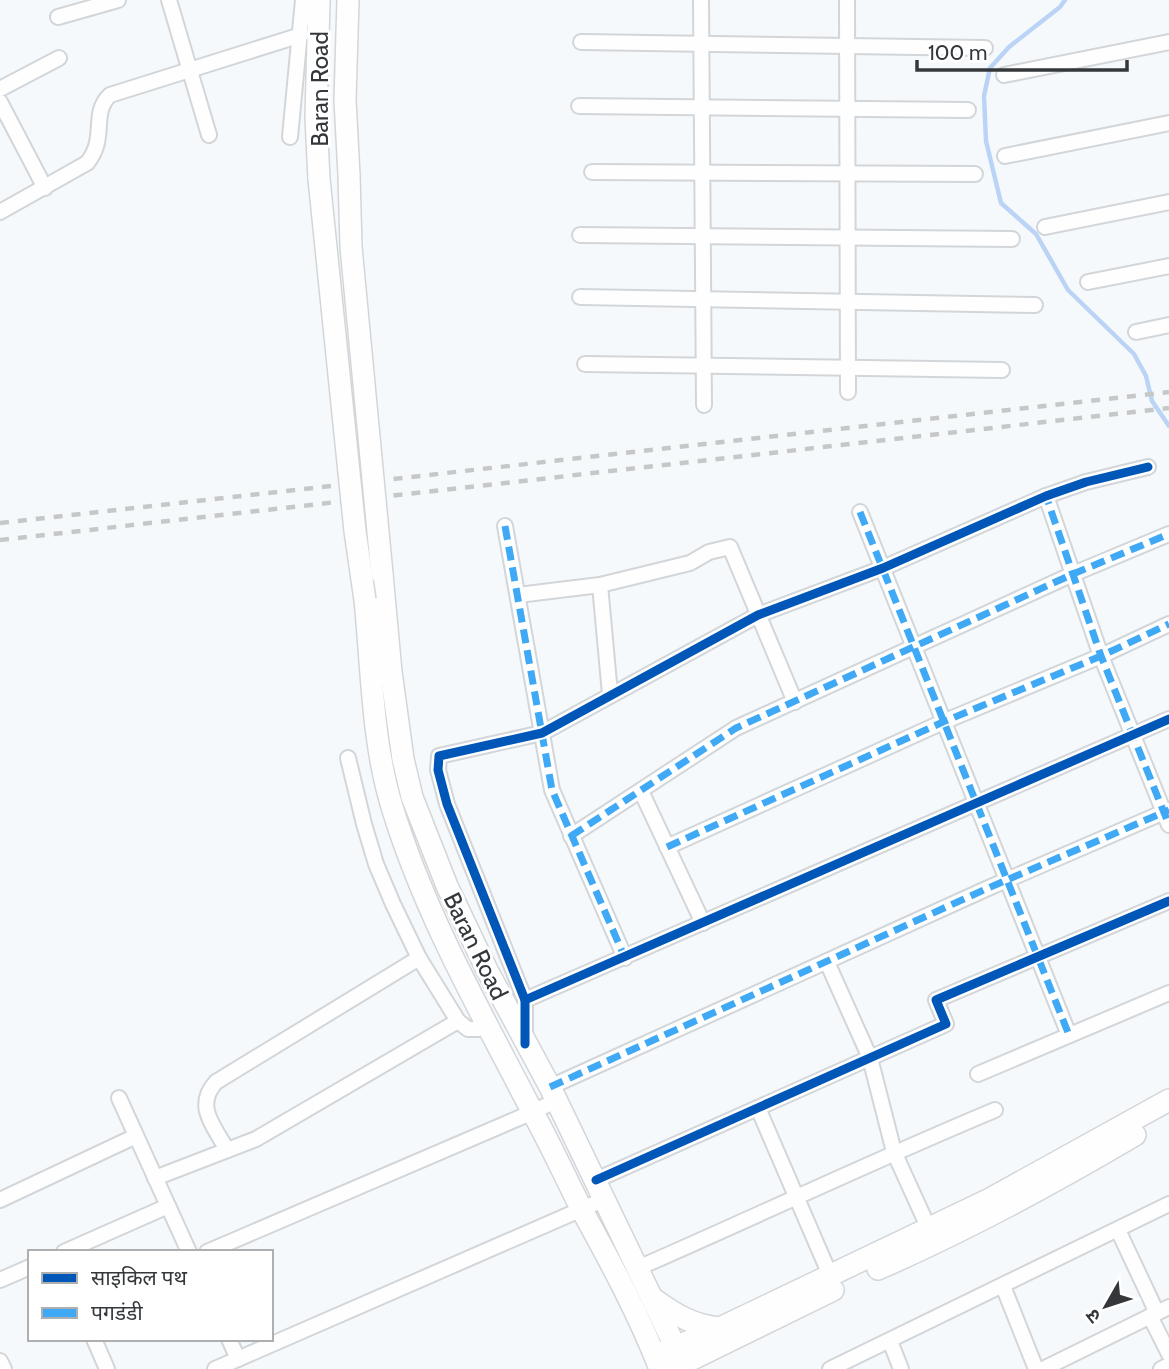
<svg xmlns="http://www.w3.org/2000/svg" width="1169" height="1369" viewBox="0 0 1169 1369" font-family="Cabin,'Noto Sans Devanagari',sans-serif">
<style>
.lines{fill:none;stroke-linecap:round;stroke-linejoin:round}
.stream{stroke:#bbd4f6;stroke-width:4.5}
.street-casing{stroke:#d3d6d9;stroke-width:18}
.secondary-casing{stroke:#d3d6d9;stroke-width:24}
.street{stroke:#fefeff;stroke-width:14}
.secondary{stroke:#fefeff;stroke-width:21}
.rail{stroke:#c6c8c8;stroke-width:4.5;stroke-dasharray:9 9;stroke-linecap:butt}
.secondary-bridge-casing{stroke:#d3d6d9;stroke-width:24;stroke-linecap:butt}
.secondary-bridge{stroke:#fefeff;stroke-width:21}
.quiet{stroke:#3fa9f5;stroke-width:7;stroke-dasharray:14 7;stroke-linecap:butt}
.cycleway-casing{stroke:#fff;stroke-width:13}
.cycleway{stroke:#0057b8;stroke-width:9}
.labels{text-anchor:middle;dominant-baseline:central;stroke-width:6;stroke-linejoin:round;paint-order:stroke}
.street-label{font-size:24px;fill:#34383b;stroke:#fff}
</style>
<rect width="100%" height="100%" fill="#f6f9fc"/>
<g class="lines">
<path class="stream" d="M 1065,0 L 1060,7 L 1009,47 L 990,68 L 984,96 L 986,141 L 1001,203 L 1036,234 L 1068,290 L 1134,354 L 1146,376 L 1152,401 L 1169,426"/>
<defs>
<g id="street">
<path d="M 169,0 L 209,135"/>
<path d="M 701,0 L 704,405"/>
<path d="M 847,0 L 848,392"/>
<path d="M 58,17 L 118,0"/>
<path d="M 581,42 L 985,48"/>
<path d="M 1004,75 L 1169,42"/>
<path d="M 0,89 L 59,58"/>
<path d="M 0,102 L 45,188"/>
<path d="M 579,106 L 968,110"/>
<path d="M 290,137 L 303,0"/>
<path d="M 1005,156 L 1169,123"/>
<path d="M 592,172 L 975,174"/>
<path d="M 0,212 L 87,163 C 108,137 90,114 110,95 L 301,35"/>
<path d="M 1045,227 L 1169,202"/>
<path d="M 580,235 L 1012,239"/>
<path d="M 1088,282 L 1169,266"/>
<path d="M 580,297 L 1035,305"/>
<path d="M 1136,332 L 1169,325"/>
<path d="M 585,364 L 1002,370"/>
<path d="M 1046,496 L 1101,656 L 1169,825"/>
<path d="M 860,512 L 1069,1035"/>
<path d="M 505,526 L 552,790 L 625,958"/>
<path d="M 600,585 L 610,694"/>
<path d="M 518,595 L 600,585 L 690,563 L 709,552 L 730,547 L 795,702"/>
<path d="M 348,758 L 364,824 L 376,864 L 393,904 L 419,958 L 458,1021 L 468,1029 L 478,1029 L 485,1025"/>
<path d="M 641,791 L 703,923"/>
<path d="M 571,836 L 736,728 L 1073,574 L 1169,534"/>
<path d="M 667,847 L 943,722 L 1101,656 L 1169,624"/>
<path d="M 827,962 L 870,1058 L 894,1152 L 929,1229"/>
<path d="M 525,1000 L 1169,719"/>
<path d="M 525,1036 L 525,1000 L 447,804 L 438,770 L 439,756 L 542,733 L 758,615 L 883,568 L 1046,496 L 1086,482 L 1148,467"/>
<path d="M 978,1074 L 1169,993"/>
<path d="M 550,1087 L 986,889 L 1169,810"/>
<path d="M 119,1098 L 189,1252"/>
<path d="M 758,1108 L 830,1275"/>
<path d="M 227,1150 C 214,1126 194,1106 216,1082 L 419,958"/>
<path d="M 155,1178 L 256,1139 L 458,1021"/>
<path d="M 596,1180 L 946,1024 L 936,1000 L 1169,901"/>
<path d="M 0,1200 L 136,1136"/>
<path d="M 1118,1230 L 1157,1313"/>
<path d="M 64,1252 L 168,1206"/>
<path d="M 207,1252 L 533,1112 L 557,1100"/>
<path d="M 638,1268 C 757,1216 875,1160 995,1110"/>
<path d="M 0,1280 L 30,1267"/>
<path d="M 1003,1286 L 1036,1369"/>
<path d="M 1150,1316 L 1169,1354"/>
<path d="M 94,1339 L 107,1369"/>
<path d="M 229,1339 L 238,1359"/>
<path d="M 890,1341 L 901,1369"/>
<path d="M 0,1361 L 4,1369"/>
<path d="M 215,1369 L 605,1199"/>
<path d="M 830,1369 L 1169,1204"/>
<path d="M 1043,1369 L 1169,1307"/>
<path d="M 1161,1369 L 1169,1365"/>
</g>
<g id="secondary">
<path d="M 319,0 L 316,118 L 319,179"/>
<path d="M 348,0 L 345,100 L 349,175"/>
<path d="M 382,574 L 391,672 L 403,759 L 412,797 L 447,886 L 487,970 L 550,1087 L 686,1369"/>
<path d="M 365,600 C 372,670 372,744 393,810 C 426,917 482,1014 533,1113 C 551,1145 566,1179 583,1212 C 611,1263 639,1315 660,1369"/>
<path d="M 878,1269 C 967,1230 1052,1184 1135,1135"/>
<path d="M 655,1300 C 676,1315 694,1326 720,1328"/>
<path d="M 664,1352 L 720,1328 L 990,1199 L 1169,1100"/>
<path d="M 672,1369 L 833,1290"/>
</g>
</defs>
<use href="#street" class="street-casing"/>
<use href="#secondary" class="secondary-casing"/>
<use href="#street" class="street"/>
<use href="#secondary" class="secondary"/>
<g class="rail">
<path d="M 0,523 L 1169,392"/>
<path d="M 0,540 L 1169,408"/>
</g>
<defs>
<g id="secondary-bridge">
<path d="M 349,175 L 351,247 L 382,574"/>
<path d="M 319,179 L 355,531 L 365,600"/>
</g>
</defs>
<use href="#secondary-bridge" class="secondary-bridge-casing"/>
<use href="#secondary-bridge" class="secondary-bridge"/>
<g class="quiet">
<path d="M 1041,498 L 1046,496 L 1101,656 L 1169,825"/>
<path d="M 860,512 L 1069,1035"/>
<path d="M 505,526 L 552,790 L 625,958"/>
<path d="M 571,836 L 736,728 L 1073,574 L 1169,534"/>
<path d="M 667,847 L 943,722 L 1101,656 L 1169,624"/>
<path d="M 550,1087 L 986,889 L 1169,810"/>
</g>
<defs>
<g id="cycleway">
<path d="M 525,1000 L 1169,719"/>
<path d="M 525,1044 L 525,1000 L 447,804 L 438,770 L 439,756 L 542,733 L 758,615 L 883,568 L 1046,496 L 1086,482 L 1148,467"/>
<path d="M 596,1180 L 946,1024 L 936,1000 L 1169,901"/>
</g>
</defs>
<use href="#cycleway" class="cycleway-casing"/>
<use href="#cycleway" class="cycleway"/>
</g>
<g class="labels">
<g class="street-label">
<text transform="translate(319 89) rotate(-90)">Baran Road</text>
<text transform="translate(476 946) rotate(64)">Baran Road</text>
</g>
</g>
<rect x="28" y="1250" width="245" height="91" fill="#ffffff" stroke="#aeafb1" stroke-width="2"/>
<rect x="42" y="1273" width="35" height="10" fill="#0057b8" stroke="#aeafb1" stroke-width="2"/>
<text x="91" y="1285" font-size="21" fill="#34383b">साइकिल पथ</text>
<rect x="42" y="1308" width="35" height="10" fill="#3fa9f5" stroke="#aeafb1" stroke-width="2"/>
<text x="91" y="1320" font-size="21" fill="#34383b">पगडंडी</text>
<g transform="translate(1106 1306) rotate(231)" stroke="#ffffff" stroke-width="5" paint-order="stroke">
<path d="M0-5L12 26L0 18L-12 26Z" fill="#34383b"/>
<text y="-10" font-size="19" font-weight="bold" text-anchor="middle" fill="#34383b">उ</text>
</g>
<path d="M917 60v10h210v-10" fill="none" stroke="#34383b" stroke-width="3.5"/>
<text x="928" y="60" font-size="21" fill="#34383b" stroke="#ffffff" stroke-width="5" paint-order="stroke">100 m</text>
</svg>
